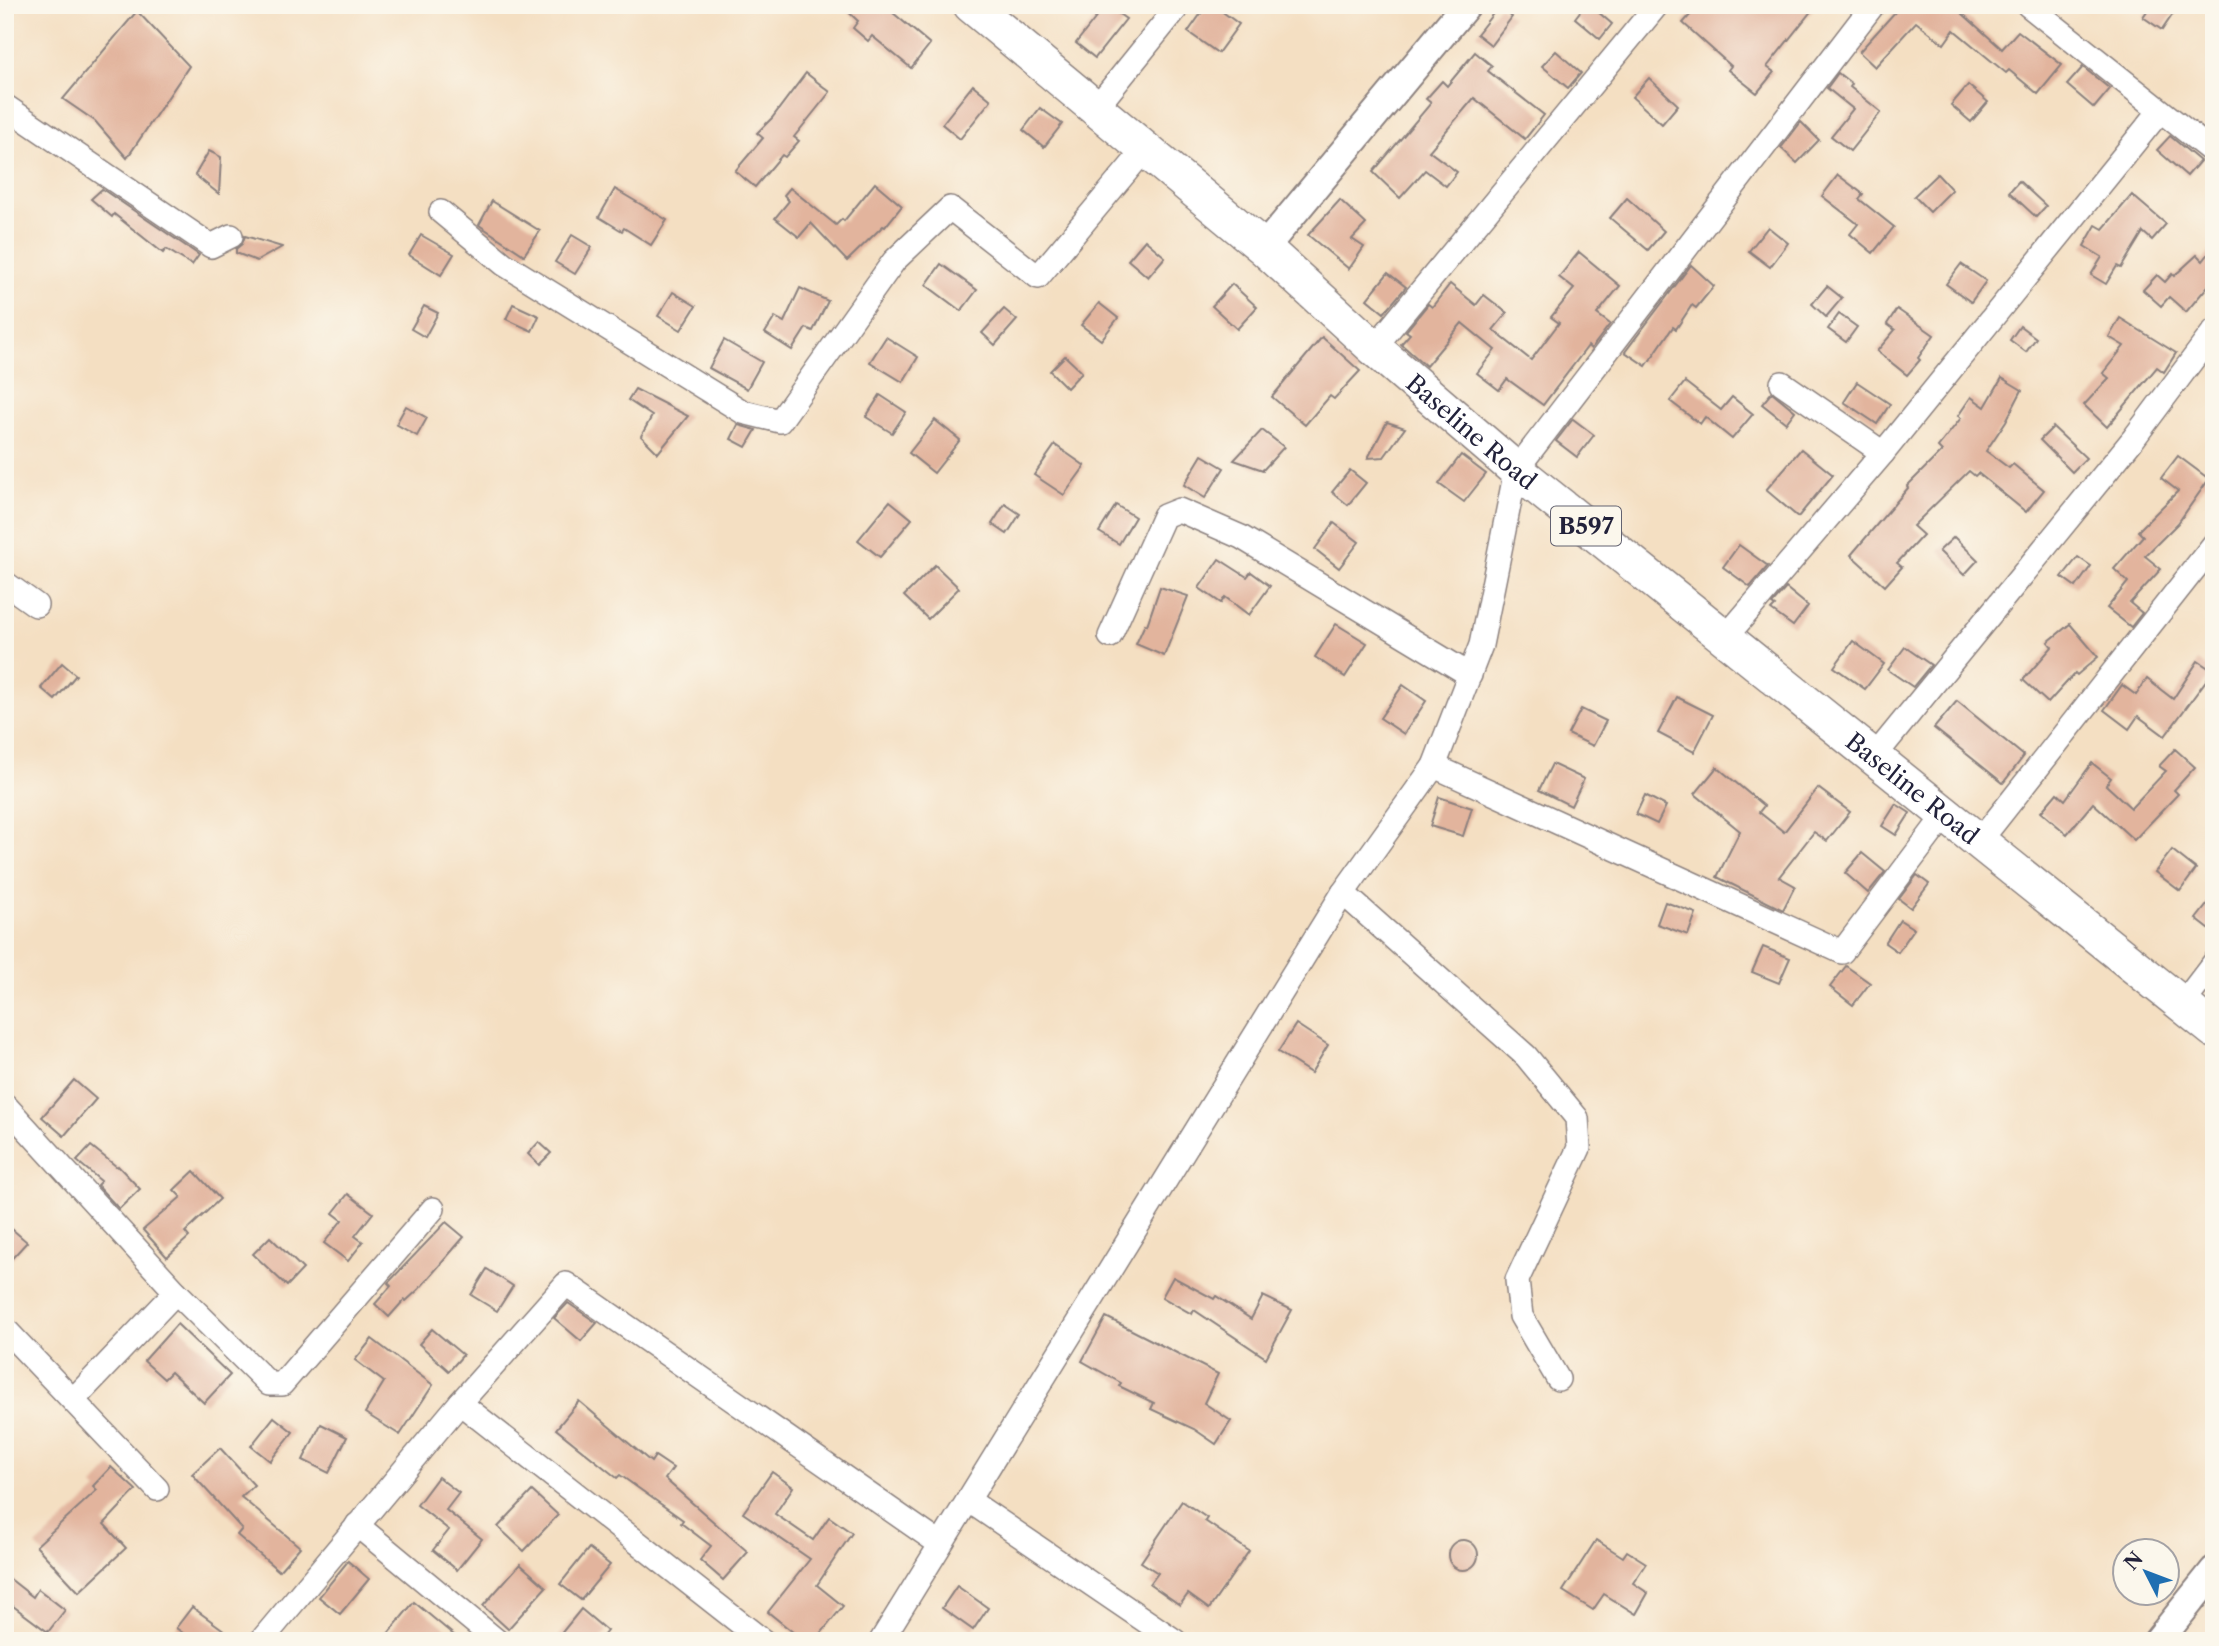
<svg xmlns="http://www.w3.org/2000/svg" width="2219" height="1646" viewBox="0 0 2219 1646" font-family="'Libre Caslon Text',serif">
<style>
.building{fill:#e2b49d}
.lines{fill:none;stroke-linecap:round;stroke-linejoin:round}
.minor-casing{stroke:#8b807e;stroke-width:26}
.tertiary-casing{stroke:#8b807e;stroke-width:32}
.primary-casing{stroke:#8b807e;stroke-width:38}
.minor{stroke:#fff;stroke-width:23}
.tertiary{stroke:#fff;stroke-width:28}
.primary{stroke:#fff;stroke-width:35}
.labels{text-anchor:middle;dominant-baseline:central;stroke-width:7;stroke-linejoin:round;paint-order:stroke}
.shield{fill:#fbf7ec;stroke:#636270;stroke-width:2}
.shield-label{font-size:23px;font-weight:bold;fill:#22223b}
.street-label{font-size:24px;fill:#22223b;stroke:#fbf7ec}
</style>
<rect width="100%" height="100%" fill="#fbf7ec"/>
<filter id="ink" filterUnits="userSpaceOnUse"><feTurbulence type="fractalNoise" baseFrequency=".0143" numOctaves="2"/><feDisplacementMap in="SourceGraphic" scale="14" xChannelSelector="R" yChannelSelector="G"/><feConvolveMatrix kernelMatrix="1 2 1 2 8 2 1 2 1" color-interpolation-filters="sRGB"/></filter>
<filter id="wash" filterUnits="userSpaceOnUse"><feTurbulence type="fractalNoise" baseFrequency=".00686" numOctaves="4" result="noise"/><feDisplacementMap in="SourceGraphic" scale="28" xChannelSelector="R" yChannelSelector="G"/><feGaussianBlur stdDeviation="1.57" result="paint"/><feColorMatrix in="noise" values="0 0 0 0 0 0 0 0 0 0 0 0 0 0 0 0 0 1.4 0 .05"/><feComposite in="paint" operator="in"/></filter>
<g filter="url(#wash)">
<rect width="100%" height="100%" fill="#f4dfc2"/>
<g id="blocks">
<g class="building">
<path d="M 841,5 L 897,5 L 892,12 L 930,44 L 911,68 L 872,36 L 868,41 L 853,28 L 858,21 Z"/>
<path d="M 1106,5 L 1126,19 L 1095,58 L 1076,43 Z"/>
<path d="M 1207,5 L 1213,5 L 1239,24 L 1218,53 L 1188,32 Z"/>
<path d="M 1585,5 L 1590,5 L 1612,24 L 1600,39 L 1575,18 Z"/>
<path d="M 1699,5 L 1816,5 L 1767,67 L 1774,72 L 1757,93 L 1728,70 L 1731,66 L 1683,23 Z"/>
<path d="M 1895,5 L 1953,5 L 2002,49 L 2018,31 L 2062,65 L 2038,94 L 2009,70 L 2006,73 L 1954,30 L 1944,44 L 1916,22 L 1875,67 L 1859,52 L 1897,10 L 1898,8 Z"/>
<path d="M 2151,5 L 2179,5 L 2162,30 L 2143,17 Z"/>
<path d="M 1499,6 L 1512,17 L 1491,45 L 1477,34 Z"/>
<path d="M 137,11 L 189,66 L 127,158 L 95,121 L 63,99 Z"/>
<path d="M 1556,51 L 1581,73 L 1568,88 L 1542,66 Z"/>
<path d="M 1475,52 L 1492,66 L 1488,71 L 1544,115 L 1525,139 L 1474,98 L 1429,151 L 1457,172 L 1446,186 L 1425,170 L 1400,198 L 1373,172 L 1431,103 L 1426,99 L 1442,81 L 1447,86 Z"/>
<path d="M 2083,67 L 2110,89 L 2094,108 L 2067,85 Z"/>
<path d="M 806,73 L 830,92 L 794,137 L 799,141 L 785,157 L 782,155 L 755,187 L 735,171 L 763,138 L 757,133 L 772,118 Z"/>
<path d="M 1838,73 L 1852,84 L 1850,87 L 1881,112 L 1850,151 L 1831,136 L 1853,109 L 1827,88 Z"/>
<path d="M 1649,78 L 1678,105 L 1662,124 L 1632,97 Z"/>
<path d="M 973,85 L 991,100 L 960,139 L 942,124 Z"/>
<path d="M 1968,85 L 1988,102 L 1971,122 L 1951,105 Z"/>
<path d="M 1040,108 L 1062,124 L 1044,147 L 1023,130 Z"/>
<path d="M 1801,122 L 1819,140 L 1797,163 L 1781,148 Z"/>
<path d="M 2170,136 L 2200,161 L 2187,176 L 2157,150 Z"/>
<path d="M 209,151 L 221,157 L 219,194 L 195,175 Z"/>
<path d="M 1937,174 L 1952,190 L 1930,212 L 1914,196 Z"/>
<path d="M 1838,175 L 1863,194 L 1859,199 L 1894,227 L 1873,253 L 1850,234 L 1858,224 L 1822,196 Z"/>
<path d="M 2019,181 L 2046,206 L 2036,217 L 2009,192 Z"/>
<path d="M 875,183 L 902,206 L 885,227 L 883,226 L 847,261 L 811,223 L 799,237 L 775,218 L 789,201 L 784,195 L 790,188 L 836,225 L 842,219 L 844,221 Z"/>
<path d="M 102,189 L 199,255 L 192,265 L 166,249 L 163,253 L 114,214 L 112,217 L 91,199 Z"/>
<path d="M 615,189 L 667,220 L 651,245 L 624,228 L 622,231 L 599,217 Z"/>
<path d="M 2132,195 L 2166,224 L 2152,240 L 2143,232 L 2121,268 L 2117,266 L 2106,284 L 2091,275 L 2102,257 L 2084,246 L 2096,225 L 2103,229 Z"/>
<path d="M 1627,198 L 1664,231 L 1648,250 L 1610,218 Z"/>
<path d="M 1340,200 L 1366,224 L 1352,239 L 1364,247 L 1349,269 L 1308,235 Z"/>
<path d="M 492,201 L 540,231 L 524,255 L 479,225 Z"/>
<path d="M 1768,227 L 1788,243 L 1770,267 L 1749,251 Z"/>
<path d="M 421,235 L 454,254 L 441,275 L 409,255 Z"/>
<path d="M 572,235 L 592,247 L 575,274 L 555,262 Z"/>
<path d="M 245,236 L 282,247 L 257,261 L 236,253 L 236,249 L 242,244 Z"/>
<path d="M 1145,240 L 1165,257 L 1148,277 L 1128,260 Z"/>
<path d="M 2214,247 L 2214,279 L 2186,312 L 2169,297 L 2161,306 L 2143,290 L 2157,275 L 2165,282 L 2172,274 L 2174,276 L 2197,255 L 2203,261 Z"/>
<path d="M 1579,252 L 1620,286 L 1597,314 L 1610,324 L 1591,349 L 1588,346 L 1543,405 L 1507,379 L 1499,390 L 1477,373 L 1495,350 L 1462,323 L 1426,366 L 1401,344 L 1410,334 L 1406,331 L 1428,304 L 1432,307 L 1450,284 L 1476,305 L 1484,295 L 1507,313 L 1493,330 L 1531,360 L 1559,323 L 1551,317 L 1574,289 L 1559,277 Z"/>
<path d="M 941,264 L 977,290 L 961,311 L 926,285 Z"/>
<path d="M 1961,264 L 1986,281 L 1971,302 L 1946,284 Z"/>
<path d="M 1691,265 L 1714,286 L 1696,308 L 1692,305 L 1676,329 L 1673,327 L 1646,366 L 1625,352 Z"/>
<path d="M 1388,273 L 1406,287 L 1384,313 L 1367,299 Z"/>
<path d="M 1232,284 L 1257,307 L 1237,329 L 1212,306 Z"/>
<path d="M 1827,286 L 1842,298 L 1826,317 L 1812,304 Z"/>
<path d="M 800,288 L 828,301 L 813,331 L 806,328 L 792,350 L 765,333 L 775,317 L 784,322 Z"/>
<path d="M 673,292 L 696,306 L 681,330 L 658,316 Z"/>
<path d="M 1099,303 L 1118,318 L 1101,340 L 1081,325 Z"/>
<path d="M 513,304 L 539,316 L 532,331 L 506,319 Z"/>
<path d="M 424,306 L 438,313 L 425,337 L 411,329 Z"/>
<path d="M 1004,309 L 1017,320 L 995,345 L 982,333 Z"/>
<path d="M 1897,309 L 1934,335 L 1918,358 L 1920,360 L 1907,375 L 1877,351 L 1895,330 L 1887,324 Z"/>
<path d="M 1839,314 L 1857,327 L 1846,342 L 1828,329 Z"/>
<path d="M 2120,318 L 2176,353 L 2164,372 L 2157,367 L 2107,427 L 2084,405 L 2109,378 L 2103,373 L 2124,346 L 2109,337 Z"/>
<path d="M 2020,326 L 2036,338 L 2026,352 L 2010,340 Z"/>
<path d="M 886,337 L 918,357 L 903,382 L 870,362 Z"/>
<path d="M 1322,337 L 1360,371 L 1334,399 L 1330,396 L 1305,425 L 1272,397 Z"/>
<path d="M 724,340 L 762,362 L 747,389 L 709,368 Z"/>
<path d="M 1065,356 L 1082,372 L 1067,388 L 1050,371 Z"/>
<path d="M 2002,378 L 2022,390 L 2006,421 L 1986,451 L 2009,468 L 2013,464 L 2044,490 L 2026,512 L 1978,473 L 1975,476 L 1969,471 L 1913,526 L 1923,535 L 1897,563 L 1902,567 L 1885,586 L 1851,555 L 1908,488 L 1907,486 L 1942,451 L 1938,447 L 1961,418 L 1958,416 L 1971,397 L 1985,407 Z"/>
<path d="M 1685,382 L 1721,410 L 1732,397 L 1753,414 L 1732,439 L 1705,417 L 1700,424 L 1670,401 Z"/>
<path d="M 1857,382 L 1890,404 L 1877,424 L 1844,402 Z"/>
<path d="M 635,389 L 688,416 L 658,453 L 641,436 L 652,416 L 628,400 Z"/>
<path d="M 1772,392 L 1795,411 L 1786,423 L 1762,404 Z"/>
<path d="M 880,395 L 906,412 L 892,433 L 866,417 Z"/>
<path d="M 406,406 L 427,418 L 417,436 L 396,424 Z"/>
<path d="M 1573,419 L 1594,435 L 1577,457 L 1556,441 Z"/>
<path d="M 935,420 L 960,440 L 934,473 L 909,453 Z"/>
<path d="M 1387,422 L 1405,428 L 1384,457 L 1368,458 Z"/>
<path d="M 738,425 L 756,430 L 746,447 L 731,439 Z"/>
<path d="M 2053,427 L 2086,458 L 2072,472 L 2040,440 Z"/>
<path d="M 1262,430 L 1284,447 L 1263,470 L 1234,460 Z"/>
<path d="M 1055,445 L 1085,466 L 1064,495 L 1034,475 Z"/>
<path d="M 1801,449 L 1833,475 L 1798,517 L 1766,490 Z"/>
<path d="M 1202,455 L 1224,468 L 1205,498 L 1184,485 Z"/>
<path d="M 1461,455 L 1486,474 L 1464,502 L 1439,484 Z"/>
<path d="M 2178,456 L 2209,479 L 2178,523 L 2145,556 L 2161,569 L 2130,603 L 2142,613 L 2131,627 L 2107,608 L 2128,582 L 2114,569 L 2143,536 L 2138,531 L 2178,491 L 2161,478 Z"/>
<path d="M 1350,470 L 1366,483 L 1348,505 L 1332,492 Z"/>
<path d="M 890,501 L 912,519 L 880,557 L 858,540 Z"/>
<path d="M 1005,504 L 1020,514 L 1007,534 L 992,524 Z"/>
<path d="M 1116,505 L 1135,517 L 1119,544 L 1099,532 Z"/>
<path d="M 1334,523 L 1359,542 L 1339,568 L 1315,549 Z"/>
<path d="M 1954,537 L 1978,560 L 1964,575 L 1939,551 Z"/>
<path d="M 1739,545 L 1768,566 L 1750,587 L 1723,567 Z"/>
<path d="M 2078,557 L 2091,566 L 2076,587 L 2062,577 Z"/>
<path d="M 1219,559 L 1247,577 L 1251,572 L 1270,586 L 1249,615 L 1225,597 L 1221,603 L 1199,588 Z"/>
<path d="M 935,565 L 959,588 L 928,619 L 904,596 Z"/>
<path d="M 1160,587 L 1188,596 L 1164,656 L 1136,644 L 1145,624 L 1147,625 Z"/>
<path d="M 1786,588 L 1808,606 L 1793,626 L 1771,610 L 1775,606 L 1772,604 Z"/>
<path d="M 1336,624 L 1367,643 L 1345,677 L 1315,657 Z"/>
<path d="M 2070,624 L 2098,657 L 2077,675 L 2075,673 L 2048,703 L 2023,680 L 2052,647 L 2048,642 Z"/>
<path d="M 1853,641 L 1884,664 L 1865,689 L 1834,667 Z"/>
<path d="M 1905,647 L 1931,665 L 1913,687 L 1888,670 Z"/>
<path d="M 2198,661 L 2213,671 L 2165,736 L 2138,716 L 2129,729 L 2104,710 L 2122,685 L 2136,695 L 2147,679 L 2173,699 Z"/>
<path d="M 62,663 L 76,675 L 55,700 L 41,688 Z"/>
<path d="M 1403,685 L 1426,701 L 1404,734 L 1380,718 Z"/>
<path d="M 1677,697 L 1713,715 L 1694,752 L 1658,733 Z"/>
<path d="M 1957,701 L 2024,756 L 2003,783 L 1934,728 Z"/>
<path d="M 1581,709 L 1606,721 L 1593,746 L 1568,734 Z"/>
<path d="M 2175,749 L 2195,767 L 2174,790 L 2178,794 L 2134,840 L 2093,803 L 2067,834 L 2041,812 L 2057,793 L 2065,800 L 2092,763 L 2111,778 L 2106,785 L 2131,808 L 2166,771 L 2159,766 Z"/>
<path d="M 1552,764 L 1584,779 L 1571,806 L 1539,790 Z"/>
<path d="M 1717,767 L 1764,806 L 1759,812 L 1784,832 L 1818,788 L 1850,812 L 1827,841 L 1814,832 L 1779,877 L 1795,886 L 1783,910 L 1717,877 L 1740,831 L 1695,794 Z"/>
<path d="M 1645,795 L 1666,806 L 1657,824 L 1636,814 Z"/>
<path d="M 1439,797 L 1472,808 L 1463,836 L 1430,826 Z"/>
<path d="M 1896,804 L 1910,813 L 1896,835 L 1882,826 Z"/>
<path d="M 2172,850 L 2196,869 L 2180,891 L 2155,872 Z"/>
<path d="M 1862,853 L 1885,872 L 1868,893 L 1845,873 Z"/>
<path d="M 1917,875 L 1929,884 L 1911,908 L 1899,899 Z"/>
<path d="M 2214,896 L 2214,933 L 2196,919 Z"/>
<path d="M 1665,902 L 1696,913 L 1688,935 L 1657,924 Z"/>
<path d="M 1900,920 L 1914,929 L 1898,952 L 1885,943 Z"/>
<path d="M 1763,947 L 1790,958 L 1779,983 L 1752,972 Z"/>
<path d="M 1846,966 L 1870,983 L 1853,1005 L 1830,987 Z"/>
<path d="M 1296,1024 L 1328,1045 L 1311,1073 L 1278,1052 Z"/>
<path d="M 74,1080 L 96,1099 L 64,1136 L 42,1117 Z"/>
<path d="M 539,1142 L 551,1153 L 539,1165 L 528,1154 Z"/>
<path d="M 91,1146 L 117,1167 L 118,1166 L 140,1189 L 119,1209 L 97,1185 L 101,1181 L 77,1161 Z"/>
<path d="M 194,1171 L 220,1199 L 185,1232 L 189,1237 L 167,1257 L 143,1230 L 181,1197 L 174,1190 Z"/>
<path d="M 348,1194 L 373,1213 L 355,1236 L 363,1242 L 348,1261 L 324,1243 L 342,1220 L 333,1213 Z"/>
<path d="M 446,1222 L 464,1237 L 419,1289 L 406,1301 L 404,1300 L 389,1317 L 375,1304 L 391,1286 L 388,1283 Z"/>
<path d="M 5,1223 L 27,1242 L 5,1266 Z"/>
<path d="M 270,1237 L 303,1269 L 287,1286 L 253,1254 Z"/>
<path d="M 487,1269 L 513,1286 L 497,1311 L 471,1295 Z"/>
<path d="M 1173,1277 L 1214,1299 L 1216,1296 L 1251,1319 L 1263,1296 L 1292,1310 L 1266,1358 L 1194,1310 L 1192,1314 L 1162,1297 Z"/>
<path d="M 568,1303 L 597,1323 L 581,1341 L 554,1318 Z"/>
<path d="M 1106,1317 L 1218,1374 L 1204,1403 L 1231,1421 L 1216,1444 L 1194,1429 L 1151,1409 L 1154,1403 L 1119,1386 L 1121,1383 L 1082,1361 Z"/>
<path d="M 177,1324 L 230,1375 L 204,1403 L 171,1372 L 164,1379 L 144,1361 Z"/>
<path d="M 432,1329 L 463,1355 L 449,1371 L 419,1344 Z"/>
<path d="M 372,1339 L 433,1385 L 400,1435 L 365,1413 L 384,1382 L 355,1360 Z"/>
<path d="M 579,1401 L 651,1462 L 655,1456 L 673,1468 L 665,1479 L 748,1552 L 723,1580 L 700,1560 L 711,1546 L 681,1523 L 683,1520 L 620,1475 L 617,1478 L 556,1429 Z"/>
<path d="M 274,1417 L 293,1432 L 270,1461 L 251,1446 Z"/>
<path d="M 321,1424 L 347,1437 L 329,1473 L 303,1460 Z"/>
<path d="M 220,1448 L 254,1485 L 241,1497 L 300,1547 L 279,1571 L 237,1535 L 242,1529 L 192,1474 Z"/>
<path d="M 111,1467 L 136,1490 L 104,1524 L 126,1548 L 79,1592 L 36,1546 L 97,1490 L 93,1486 Z"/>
<path d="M 772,1472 L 793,1487 L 775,1514 L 813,1540 L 829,1517 L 852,1533 L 817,1585 L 843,1606 L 815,1641 L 804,1641 L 768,1612 L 810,1559 L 743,1513 Z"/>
<path d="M 438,1477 L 459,1493 L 446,1510 L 482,1539 L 457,1570 L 433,1550 L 449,1530 L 417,1505 Z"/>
<path d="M 532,1491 L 558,1515 L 524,1551 L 498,1527 Z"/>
<path d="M 1182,1501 L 1207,1518 L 1205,1521 L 1249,1551 L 1209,1609 L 1188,1594 L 1180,1605 L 1150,1584 L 1158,1573 L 1141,1562 Z"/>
<path d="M 1596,1540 L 1623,1557 L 1627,1551 L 1646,1563 L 1633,1583 L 1648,1593 L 1636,1614 L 1604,1594 L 1593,1610 L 1563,1591 Z"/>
<circle cx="1463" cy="1555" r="15"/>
<path d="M 589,1548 L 610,1565 L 581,1600 L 560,1584 Z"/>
<path d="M 348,1561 L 369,1579 L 340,1614 L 319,1597 Z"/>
<path d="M 520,1564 L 546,1587 L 508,1629 L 483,1606 Z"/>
<path d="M 5,1575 L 33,1597 L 38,1589 L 65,1610 L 48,1632 L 5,1600 Z"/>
<path d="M 957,1586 L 988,1608 L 973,1630 L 942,1608 Z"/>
<path d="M 414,1602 L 461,1641 L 382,1641 Z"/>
<path d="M 192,1607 L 225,1631 L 218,1641 L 194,1641 L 176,1628 Z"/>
<path d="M 581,1609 L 607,1631 L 599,1641 L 555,1641 Z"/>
</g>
</g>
</g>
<g filter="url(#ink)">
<use href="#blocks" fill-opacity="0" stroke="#8b807e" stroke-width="2"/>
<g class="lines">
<defs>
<g id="minor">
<path d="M 2028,5 L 2214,153"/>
<path d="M 5,106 L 211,246 L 231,236"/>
<path d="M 1096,108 L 1179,5"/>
<path d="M 441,212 L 504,264 L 743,412 L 780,421 L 894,261 L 950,208 L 1038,277 L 1146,148"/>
<path d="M 1374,348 L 1657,5"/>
<path d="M 1782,383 L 1883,453"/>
<path d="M 5,583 L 36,605"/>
<path d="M 1110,636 L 1164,516 L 1179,510 L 1241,537 L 1470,675"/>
<path d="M 1725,638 L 1883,453 L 2160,111"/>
<path d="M 1874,757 L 2134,438 L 2214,331"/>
<path d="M 1434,766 L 1842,952 L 1945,815"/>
<path d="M 1979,842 L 2214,544"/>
<path d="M 1343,893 L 1526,1056 L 1577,1118 L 1579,1148 L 1517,1280 L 1521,1316 L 1558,1379"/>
<path d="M 2182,1005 L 2214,963"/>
<path d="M 5,1105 L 176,1292 L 269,1384 L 282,1384 L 433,1209"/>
<path d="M 5,1329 L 157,1489"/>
<path d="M 74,1399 L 176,1292"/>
<path d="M 460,1403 L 763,1641"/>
<path d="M 968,1500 L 1175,1641"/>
<path d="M 357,1525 L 497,1641"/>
<path d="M 261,1641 L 460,1403 L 566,1284 L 940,1544"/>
<path d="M 881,1641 L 1343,893 L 1434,766 L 1481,645 L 1516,470 L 1873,5"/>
</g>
<g id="tertiary">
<path d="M 1264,248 L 1466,5"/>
<path d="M 2158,1641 L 2214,1571"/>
</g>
<g id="primary">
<path id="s1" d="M 971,5 L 1264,248 L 1374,348 L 1516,470 L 2214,1030"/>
</g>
</defs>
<use href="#minor" class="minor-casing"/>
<use href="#tertiary" class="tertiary-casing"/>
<use href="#primary" class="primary-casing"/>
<use href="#minor" class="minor"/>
<use href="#tertiary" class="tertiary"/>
<use href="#primary" class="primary"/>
</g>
</g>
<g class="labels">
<rect class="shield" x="1551" y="506.5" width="70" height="39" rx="5"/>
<g class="shield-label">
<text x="1586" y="526">B597</text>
</g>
<g class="street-label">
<text stroke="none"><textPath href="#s1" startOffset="658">Baseline Road</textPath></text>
<text stroke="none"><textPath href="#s1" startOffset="1225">Baseline Road</textPath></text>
</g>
</g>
<rect width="2219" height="1646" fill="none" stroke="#fbf7ec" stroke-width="28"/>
<g transform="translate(2146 1572) rotate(312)"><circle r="33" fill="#fbf7ec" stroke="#a4a2a5" stroke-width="2"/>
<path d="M0-5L12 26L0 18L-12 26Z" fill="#1f6fb2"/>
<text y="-10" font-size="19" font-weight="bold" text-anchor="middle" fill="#22223b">N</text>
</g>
</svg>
